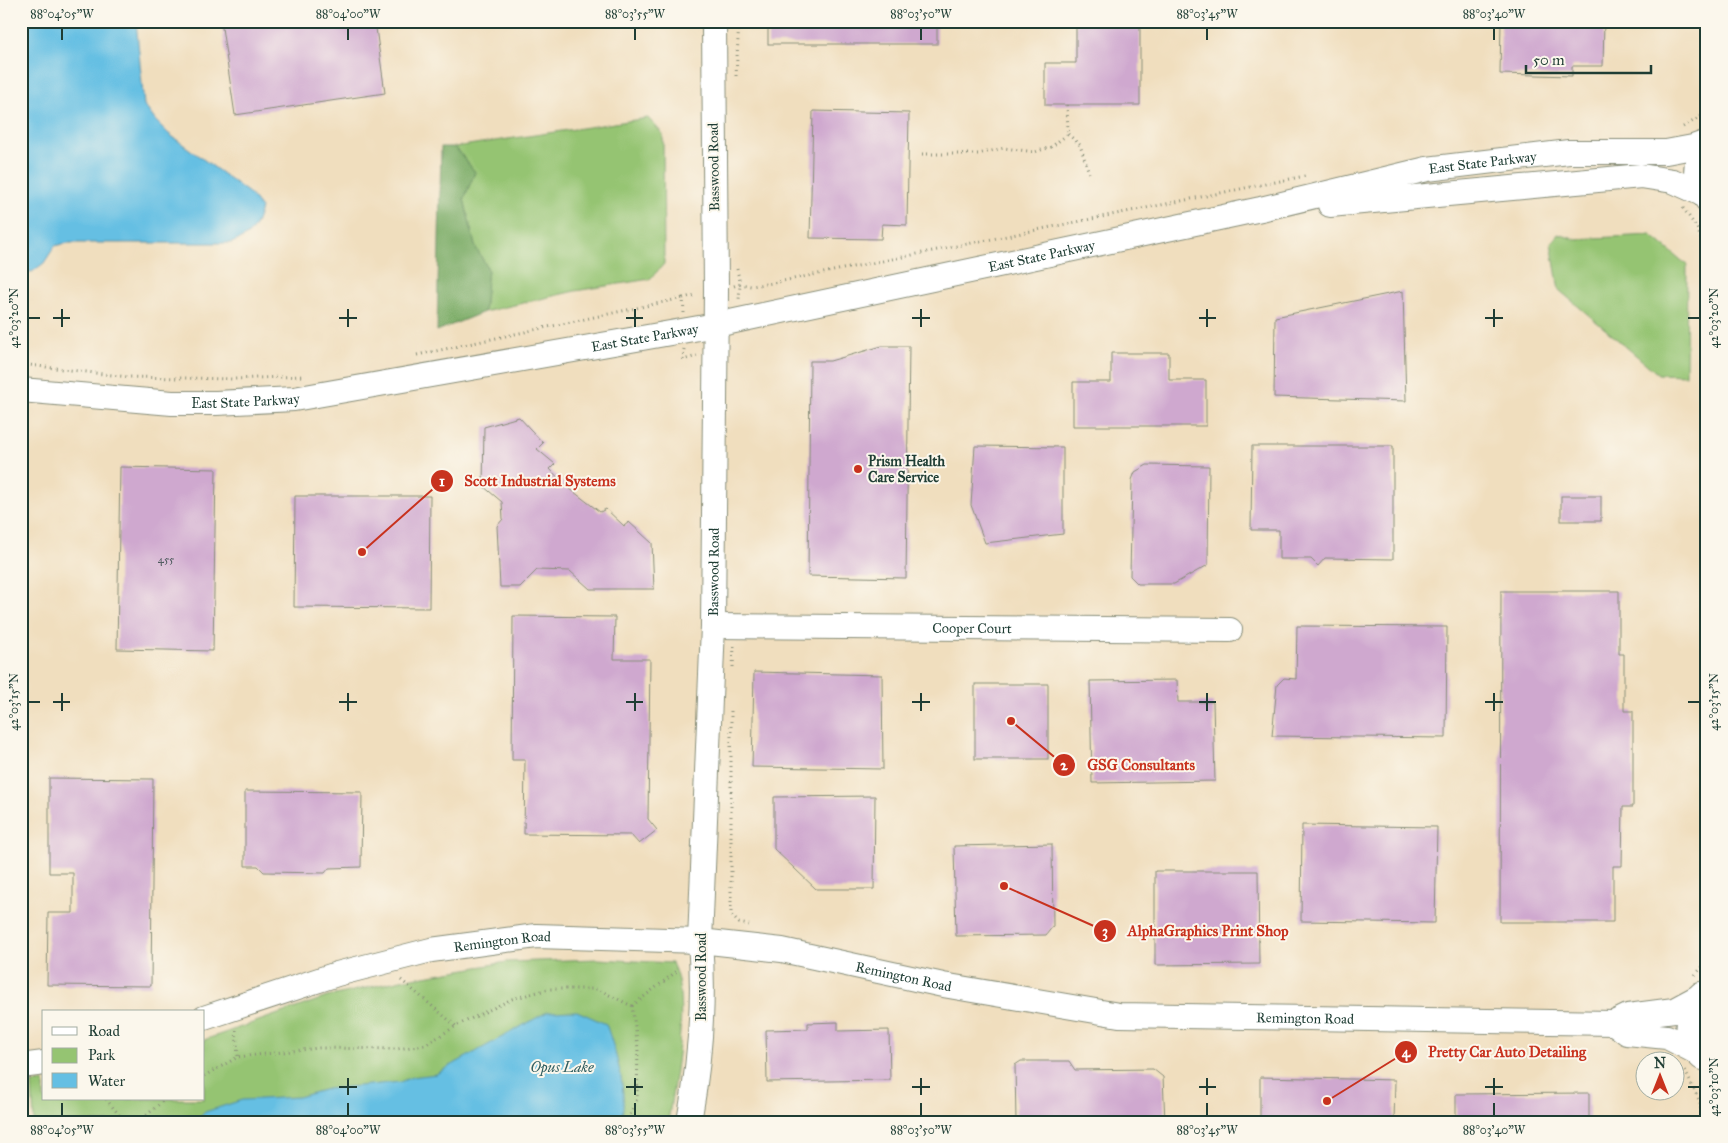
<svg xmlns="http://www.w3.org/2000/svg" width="1728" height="1143" viewBox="0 0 1728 1143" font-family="'IM FELL Great Primer',serif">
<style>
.green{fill:#95c472;stroke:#5a8053}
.forest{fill:#78aa64;stroke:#4c744c}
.water{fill:#65bfe3;stroke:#427e8c}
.building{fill:#cfa8cf}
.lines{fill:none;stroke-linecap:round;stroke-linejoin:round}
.minor-casing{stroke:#888e79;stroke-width:26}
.path{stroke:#888e79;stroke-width:3;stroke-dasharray:1 4;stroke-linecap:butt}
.minor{stroke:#fff;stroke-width:24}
.ticks{fill:none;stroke:#1f3d34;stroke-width:2}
.poi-dot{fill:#c8321e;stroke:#fbf7ec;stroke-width:2}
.labels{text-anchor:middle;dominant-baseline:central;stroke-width:4;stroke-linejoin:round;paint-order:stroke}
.number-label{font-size:11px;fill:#4b585b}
.street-label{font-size:14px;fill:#1f3d34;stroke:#fbf7ec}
.poi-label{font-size:14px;font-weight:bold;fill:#1f3d34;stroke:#fbf7ec;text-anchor:start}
.water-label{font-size:15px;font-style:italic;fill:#305e60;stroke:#fbf7ec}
.leader{fill:none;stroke:#c8321e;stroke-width:2}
.callout-dot{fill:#c8321e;stroke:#fbf7ec;stroke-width:2}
.mark-label{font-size:15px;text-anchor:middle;font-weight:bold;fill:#fff}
.callout-label{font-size:15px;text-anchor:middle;font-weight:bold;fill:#c8321e;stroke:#fbf7ec;stroke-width:4;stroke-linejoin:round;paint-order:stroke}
.neatline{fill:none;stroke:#1f3d34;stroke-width:2}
.ticks-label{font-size:12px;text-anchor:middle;fill:#1f3d34}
</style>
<rect width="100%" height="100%" fill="#fbf7ec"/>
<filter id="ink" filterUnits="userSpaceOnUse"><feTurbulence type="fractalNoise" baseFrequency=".02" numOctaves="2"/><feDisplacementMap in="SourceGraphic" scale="10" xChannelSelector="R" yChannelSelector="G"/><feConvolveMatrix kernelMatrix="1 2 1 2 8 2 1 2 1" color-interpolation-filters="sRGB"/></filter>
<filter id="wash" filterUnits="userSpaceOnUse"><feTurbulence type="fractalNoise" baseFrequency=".0096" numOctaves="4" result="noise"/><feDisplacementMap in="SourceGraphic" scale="20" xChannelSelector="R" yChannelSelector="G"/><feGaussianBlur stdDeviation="1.12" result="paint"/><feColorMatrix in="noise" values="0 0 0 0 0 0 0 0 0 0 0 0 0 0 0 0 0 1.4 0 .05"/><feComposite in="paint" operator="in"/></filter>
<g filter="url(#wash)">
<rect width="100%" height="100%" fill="#f0debe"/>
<g class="green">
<path d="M 648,118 L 663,134 L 664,264 L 650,279 L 575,291 L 484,312 L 488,269 L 475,246 L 464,199 L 475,172 L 455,147 Z"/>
<path d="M 1558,234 L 1574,239 L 1651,235 L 1687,265 L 1686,375 L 1658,374 L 1559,290 L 1551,243 Z"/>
<path d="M 598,959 L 672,963 C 691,999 674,1081 668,1122 L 34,1122 L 32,1083 L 44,1082 L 44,1099 L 204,1099 L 204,1040 L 327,997 L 401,980 L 507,962 Z"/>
</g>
<path class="forest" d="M 441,147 L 455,147 L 475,172 L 464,199 L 475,246 L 488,269 L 484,312 L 437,331 Z"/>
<g class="water">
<path d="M 21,21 L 136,21 L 144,105 L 155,120 L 169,134 L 249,193 L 261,208 C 255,230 252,235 231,243 L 67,243 L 55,246 L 44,263 L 32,272 L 21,271 Z"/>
<path d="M 577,1011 L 606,1024 C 615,1049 630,1097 620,1122 L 195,1122 L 205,1112 L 242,1100 L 298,1097 L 327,1089 L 400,1082 L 412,1077 L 436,1074 L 547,1012 Z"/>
</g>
<g id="blocks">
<g class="building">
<path d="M 221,21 L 375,21 L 385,93 L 235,115 Z"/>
<rect x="768" y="21" width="169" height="23"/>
<path d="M 1076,21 L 1140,21 L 1140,105 L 1045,105 L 1045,63 L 1076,63 Z"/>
<path d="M 1501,21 L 1604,21 L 1603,66 L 1572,66 L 1572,76 L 1500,74 Z"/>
<path d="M 813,111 L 909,113 L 907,225 L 882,224 L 881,239 L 810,238 Z"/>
<path d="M 1403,291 L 1406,401 L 1274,397 L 1275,317 Z"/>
<path d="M 882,346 L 909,346 L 906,578 L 808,576 L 810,361 L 830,361 Z"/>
<path d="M 1111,353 L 1169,353 L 1169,380 L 1206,380 L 1206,426 L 1073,426 L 1073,382 L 1111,382 Z"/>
<path d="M 519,417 L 543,443 L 537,449 L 555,464 L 550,469 L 565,485 L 600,512 L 606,509 L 624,526 L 629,522 L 652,543 L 654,589 L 590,589 L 570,571 L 537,570 L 520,587 L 500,587 L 497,526 L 503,519 L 502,502 L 483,486 L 484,427 Z"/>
<path d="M 975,446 L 1063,447 L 1063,534 L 985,543 L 971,505 Z"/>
<path d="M 1252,446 L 1393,446 L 1393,559 L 1325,558 L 1318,566 L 1311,559 L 1279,559 L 1279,530 L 1251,530 Z"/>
<path d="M 1147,465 L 1209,466 L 1208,565 L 1174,584 L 1138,584 L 1130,576 L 1132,480 L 1135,472 Z"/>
<path d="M 120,467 L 216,469 L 213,651 L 117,649 Z"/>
<path d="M 295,496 L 430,496 L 429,608 L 294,607 Z"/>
<rect x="1561" y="496" width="40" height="25"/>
<path d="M 1501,591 L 1619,591 L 1619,654 L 1624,654 L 1624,711 L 1633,711 L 1633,807 L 1623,807 L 1622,866 L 1613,866 L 1613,922 L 1500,922 Z"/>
<path d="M 513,616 L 615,617 L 614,659 L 650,659 L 648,819 L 657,830 L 639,844 L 631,835 L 524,834 L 525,760 L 512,760 Z"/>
<path d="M 1297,626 L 1447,627 L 1446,738 L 1272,736 L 1277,685 L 1284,678 L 1296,679 Z"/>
<path d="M 754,672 L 882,675 L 883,769 L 752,767 Z"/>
<path d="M 1177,680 L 1178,702 L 1213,702 L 1215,781 L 1092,783 L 1090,681 Z"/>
<rect x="975" y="684" width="73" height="75"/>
<path d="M 49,778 L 153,779 L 151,986 L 47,985 L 48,913 L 73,913 L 73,873 L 49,873 Z"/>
<path d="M 245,791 L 362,792 L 361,867 L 329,868 L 325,873 L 264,872 L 258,866 L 245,866 Z"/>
<path d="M 875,796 L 874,889 L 816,889 L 774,849 L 774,797 Z"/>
<path d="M 1302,825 L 1437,827 L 1435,923 L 1301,921 Z"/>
<path d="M 1052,844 L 1053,926 L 1046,935 L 956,936 L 954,846 Z"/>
<path d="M 1155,871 L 1258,871 L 1259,964 L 1155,965 Z"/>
<path d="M 838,1022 L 838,1031 L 889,1030 L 890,1080 L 767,1082 L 766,1030 L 808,1029 L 808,1023 Z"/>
<path d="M 1021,1061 L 1069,1061 L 1075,1070 L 1153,1069 L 1163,1077 L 1165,1122 L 1016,1122 L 1015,1065 Z"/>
<path d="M 1260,1077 L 1395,1080 L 1394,1122 L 1260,1122 Z"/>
<path d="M 1589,1093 L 1589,1122 L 1456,1122 L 1456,1094 Z"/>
</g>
</g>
</g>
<g filter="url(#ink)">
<use href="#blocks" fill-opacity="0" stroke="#888e79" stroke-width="1"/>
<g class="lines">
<defs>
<g id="minor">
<path d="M 1707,143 C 1692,161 1693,182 1707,200"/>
<path d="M 1330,205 L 1641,176 L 1673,181 L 1702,194"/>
<path id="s1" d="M 21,390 L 172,403 L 216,403 L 294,399 L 716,325 L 1261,209 L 1427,169 L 1569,152 L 1666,152 L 1693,147 L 1707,142"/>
<path id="s2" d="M 713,626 L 1230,630"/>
<path d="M 1701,994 C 1684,1012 1682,1041 1702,1058"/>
<path id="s3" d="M 204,1018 L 337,974 L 431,950 L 536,936 L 700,941 L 782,950 L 943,985 L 1119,1015 L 1614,1023 L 1628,1016 L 1674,1010 L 1700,996"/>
<path d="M 1614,1023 L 1627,1033 L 1667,1037 L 1696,1052"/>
<path d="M 21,1066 L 44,1063"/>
<path id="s4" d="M 689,1122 C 700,1061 705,1002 700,941 L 713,626 L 716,290 L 714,21"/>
</g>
</defs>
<use href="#minor" class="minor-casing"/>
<g class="path">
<path d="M 736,76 L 739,21"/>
<path d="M 1683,127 L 1707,113"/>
<path d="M 1068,134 L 1080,145 L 1089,173"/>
<path d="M 922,154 L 978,154 L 1004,148 L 1035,152 L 1051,147 L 1068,134 L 1067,105"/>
<path d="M 1683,208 L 1697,228 L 1707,254"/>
<path d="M 737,269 L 740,284 L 751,286 L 773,283 L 1305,176"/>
<path d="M 734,286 L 740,284 L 739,300"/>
<path d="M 684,313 L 683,298 L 696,295"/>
<path d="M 684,349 L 683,360 L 697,356"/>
<path d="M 417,355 L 683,298"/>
<path d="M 21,364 L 128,377 L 235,379 L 303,376"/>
<path d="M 733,667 L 734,646"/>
<path d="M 731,711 L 731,915 L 739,923 L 749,925"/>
<path d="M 1695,975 L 1707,962"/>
<path d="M 401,980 L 456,1026"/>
<path d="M 632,1006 L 677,971"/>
<path d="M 236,1030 L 238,1057"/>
<path d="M 1685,1071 L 1700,1102 L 1702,1122"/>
<path d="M 204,1076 L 238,1057 L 319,1048 L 397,1049 L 425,1045 L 456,1026 L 512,999 L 549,989 L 597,989 L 632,1006 L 638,1048 L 637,1099 L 627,1122"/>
<path d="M 106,1099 L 125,1122"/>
<path d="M 139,1122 L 165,1099"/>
</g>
<use href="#minor" class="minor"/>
</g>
</g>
<path class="ticks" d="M 62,28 L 62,40M 348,28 L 348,40M 635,28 L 635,40M 921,28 L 921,40M 1207,28 L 1207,40M 1494,28 L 1494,40M 62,309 L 62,327M 348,309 L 348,327M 635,309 L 635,327M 921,309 L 921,327M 1207,309 L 1207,327M 1494,309 L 1494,327M 28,318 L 40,318M 53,318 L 70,318M 339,318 L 357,318M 626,318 L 643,318M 912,318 L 930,318M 1199,318 L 1216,318M 1485,318 L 1503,318M 1688,318 L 1700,318M 62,693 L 62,711M 348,693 L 348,711M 635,693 L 635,711M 921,693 L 921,711M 1207,693 L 1207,711M 1494,693 L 1494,711M 28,702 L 40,702M 53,702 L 70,702M 339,702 L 357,702M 626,702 L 643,702M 912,702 L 930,702M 1199,702 L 1216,702M 1485,702 L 1503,702M 1688,702 L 1700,702M 348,1078 L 348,1095M 635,1078 L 635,1095M 921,1078 L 921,1095M 1207,1078 L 1207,1095M 1494,1078 L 1494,1095M 339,1087 L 357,1087M 626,1087 L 643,1087M 912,1087 L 930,1087M 1199,1087 L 1216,1087M 1485,1087 L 1503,1087M 1688,1087 L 1700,1087M 62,1103 L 62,1116M 348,1103 L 348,1116M 635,1103 L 635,1116M 921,1103 L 921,1116M 1207,1103 L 1207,1116M 1494,1103 L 1494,1116"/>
<circle class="poi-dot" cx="858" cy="469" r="5"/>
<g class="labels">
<g class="number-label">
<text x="166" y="559">455</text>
</g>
<g class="street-label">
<text stroke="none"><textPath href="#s1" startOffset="1486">East State Parkway</textPath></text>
<text transform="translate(714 167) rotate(-91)">Basswood Road</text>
<text stroke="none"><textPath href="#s1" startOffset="1035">East State Parkway</textPath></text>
<text stroke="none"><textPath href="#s1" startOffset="630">East State Parkway</textPath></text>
<text stroke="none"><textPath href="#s1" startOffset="225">East State Parkway</textPath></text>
<text stroke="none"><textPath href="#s4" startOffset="551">Basswood Road</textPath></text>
<text stroke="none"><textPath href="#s2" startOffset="259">Cooper Court</textPath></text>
<text stroke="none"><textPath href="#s3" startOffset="309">Remington Road</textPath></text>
<text stroke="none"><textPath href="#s3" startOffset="714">Remington Road</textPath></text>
<text transform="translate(701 977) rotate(-90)">Basswood Road</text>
<text stroke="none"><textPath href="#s3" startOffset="1119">Remington Road</textPath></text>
</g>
<g class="poi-label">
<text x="868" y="461">Prism Health<tspan x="868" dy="16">Care Service</tspan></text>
</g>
<g class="water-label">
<text x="562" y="1067">Opus Lake</text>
</g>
</g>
<path class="leader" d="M362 552L442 481M1011 721L1064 765M1004 886L1105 931M1327 1101L1406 1052"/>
<g class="callout-dot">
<circle cx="362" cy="552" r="5"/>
<circle cx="1011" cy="721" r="5"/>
<circle cx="1004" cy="886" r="5"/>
<circle cx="1327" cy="1101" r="5"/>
<circle cx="442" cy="481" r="12"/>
<circle cx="1064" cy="765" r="12"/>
<circle cx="1105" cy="931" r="12"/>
<circle cx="1406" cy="1052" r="12"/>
</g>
<g class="mark-label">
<text x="442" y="486">1</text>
<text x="1064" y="770">2</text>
<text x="1105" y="936">3</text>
<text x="1406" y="1057">4</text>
</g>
<g class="callout-label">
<text x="540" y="486">Scott Industrial Systems</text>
<text x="1141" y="770">GSG Consultants</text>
<text x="1208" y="936">AlphaGraphics Print Shop</text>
<text x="1507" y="1057">Pretty Car Auto Detailing</text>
</g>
<rect width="1728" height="1143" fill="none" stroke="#fbf7ec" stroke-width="55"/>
<rect x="42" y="1010" width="162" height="90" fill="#fbf7ec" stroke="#a3ada2"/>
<rect x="52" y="1027" width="25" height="8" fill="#ffffff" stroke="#a3ada2"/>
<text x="88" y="1036" font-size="15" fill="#1f3d34">Road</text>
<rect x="52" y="1048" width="25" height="15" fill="#95c472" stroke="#a3ada2"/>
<text x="88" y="1060" font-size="15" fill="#1f3d34">Park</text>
<rect x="52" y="1073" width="25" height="15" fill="#65bfe3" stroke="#a3ada2"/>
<text x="88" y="1086" font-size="15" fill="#1f3d34">Water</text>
<g transform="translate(1660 1076)"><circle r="24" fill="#fbf7ec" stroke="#a3ada2"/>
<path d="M0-4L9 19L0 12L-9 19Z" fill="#c8321e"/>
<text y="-8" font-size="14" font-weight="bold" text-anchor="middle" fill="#1f3d34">N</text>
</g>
<path d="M1526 65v8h125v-8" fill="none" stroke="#1f3d34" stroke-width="2.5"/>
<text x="1533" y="65" font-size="15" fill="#1f3d34" stroke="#fbf7ec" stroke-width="4" paint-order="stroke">50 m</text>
<rect x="28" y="28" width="1672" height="1088" class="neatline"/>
<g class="ticks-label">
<text x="62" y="18">88°04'05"W</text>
<text x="348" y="18">88°04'00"W</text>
<text x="635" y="18">88°03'55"W</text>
<text x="921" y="18">88°03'50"W</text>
<text x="1207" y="18">88°03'45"W</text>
<text x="1494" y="18">88°03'40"W</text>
<text transform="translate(14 318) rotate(-90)" y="4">42°03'20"N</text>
<text transform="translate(1714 318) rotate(-90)" y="4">42°03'20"N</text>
<text transform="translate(14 702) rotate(-90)" y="4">42°03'15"N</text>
<text transform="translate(1714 702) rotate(-90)" y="4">42°03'15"N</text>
<text transform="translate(1714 1087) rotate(-90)" y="4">42°03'10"N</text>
<text x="62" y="1134">88°04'05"W</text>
<text x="348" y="1134">88°04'00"W</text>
<text x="635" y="1134">88°03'55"W</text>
<text x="921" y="1134">88°03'50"W</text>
<text x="1207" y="1134">88°03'45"W</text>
<text x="1494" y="1134">88°03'40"W</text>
</g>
</svg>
